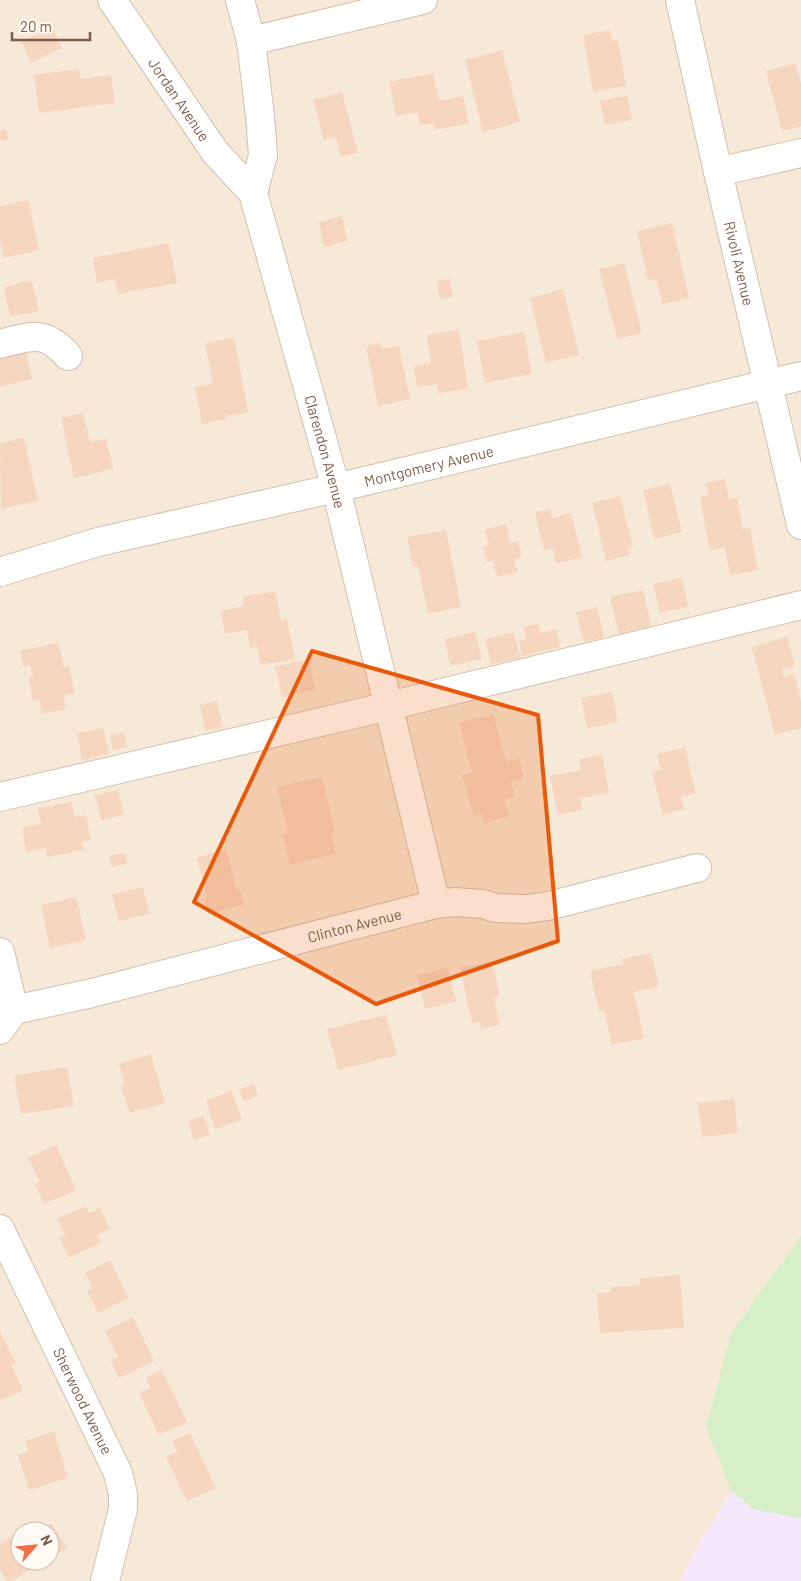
<svg xmlns="http://www.w3.org/2000/svg" width="801" height="1581" viewBox="0 0 801 1581" font-family="Barlow,sans-serif">
<style>
.residential{fill:#f7e9d8;fill-rule:evenodd}
.education{fill:#f4e7fb}
.green{fill:#d6efc6}
.building{fill:#f6d6bf}
.lines{fill:none;stroke-linecap:round;stroke-linejoin:round}
.minor-casing{stroke:#d3bfae;stroke-width:30}
.minor{stroke:#fff;stroke-width:28}
.marked{fill:#e8590c;fill-opacity:0.2;stroke:#e8590c;stroke-width:4;stroke-linejoin:round}
.labels{text-anchor:middle;dominant-baseline:central;stroke-width:4;stroke-linejoin:round;paint-order:stroke}
.street-label{font-size:15px;fill:#7d5d4a;stroke:#fffaf3}
</style>
<rect width="100%" height="100%" fill="#fef7eb"/>
<path class="residential" d="M 0,0 L 801,0 L 801,1382 L 704,1536 L 680,1581 L 0,1581 ZM 20,1531 L 50,1531 L 50,1561 L 20,1561 Z"/>
<path class="education" d="M 801,1382 L 801,1581 L 680,1581 L 704,1536 Z"/>
<path class="green" d="M 801,1236 L 801,1517 L 798,1518 L 754,1509 L 732,1492 L 706,1427 L 731,1333 Z"/>
<g class="building">
<path d="M 52,27 L 62,48 L 31,63 L 21,41 Z"/>
<path d="M 610,30 L 612,41 L 618,40 L 626,86 L 593,92 L 583,35 Z"/>
<path d="M 502,50 L 520,122 L 483,132 L 465,60 Z"/>
<path d="M 795,63 L 801,83 L 801,126 L 782,131 L 766,71 Z"/>
<path d="M 79,69 L 81,79 L 111,75 L 115,103 L 39,113 L 34,75 Z"/>
<path d="M 433,73 L 439,101 L 463,96 L 469,123 L 435,130 L 434,123 L 420,125 L 417,112 L 396,116 L 389,82 Z"/>
<path d="M 342,92 L 358,153 L 341,157 L 336,137 L 324,140 L 313,100 Z"/>
<path d="M 627,96 L 632,120 L 605,125 L 600,101 Z"/>
<path d="M 6,129 L 8,140 L 0,141 L 0,130 Z"/>
<path d="M 28,200 L 39,250 L 4,258 L 0,240 L 0,206 Z"/>
<path d="M 342,216 L 348,241 L 324,247 L 319,222 Z"/>
<path d="M 672,223 L 689,298 L 662,304 L 656,279 L 648,281 L 637,231 Z"/>
<path d="M 169,243 L 177,283 L 118,294 L 115,279 L 97,283 L 93,258 Z"/>
<path d="M 624,263 L 642,333 L 617,339 L 599,269 Z"/>
<path d="M 450,279 L 453,297 L 440,299 L 437,281 Z"/>
<path d="M 32,280 L 39,311 L 10,317 L 4,287 Z"/>
<path d="M 563,289 L 579,355 L 546,363 L 530,298 Z"/>
<path d="M 459,330 L 468,389 L 438,393 L 437,384 L 417,387 L 414,366 L 431,363 L 427,335 Z"/>
<path d="M 524,332 L 532,374 L 485,383 L 477,341 Z"/>
<path d="M 234,338 L 248,412 L 226,416 L 227,419 L 202,424 L 195,387 L 213,383 L 205,343 Z"/>
<path d="M 380,343 L 382,349 L 399,346 L 410,399 L 378,406 L 366,346 Z"/>
<path d="M 26,352 L 32,379 L 0,387 L 0,358 Z"/>
<path d="M 83,413 L 90,442 L 106,439 L 113,469 L 74,478 L 61,418 Z"/>
<path d="M 24,438 L 38,501 L 1,509 L 0,443 Z"/>
<path d="M 725,479 L 729,499 L 737,498 L 743,529 L 750,528 L 758,570 L 730,575 L 725,547 L 710,550 L 700,497 L 709,495 L 706,483 Z"/>
<path d="M 670,484 L 682,532 L 654,539 L 643,490 Z"/>
<path d="M 620,496 L 633,547 L 628,548 L 630,555 L 606,561 L 592,503 Z"/>
<path d="M 550,509 L 552,518 L 571,513 L 582,557 L 556,563 L 553,549 L 544,551 L 535,512 Z"/>
<path d="M 506,524 L 510,543 L 518,541 L 522,557 L 514,559 L 517,572 L 497,577 L 493,561 L 487,562 L 483,546 L 489,545 L 485,529 Z"/>
<path d="M 446,530 L 461,607 L 428,614 L 418,566 L 413,567 L 407,537 Z"/>
<path d="M 682,578 L 688,607 L 660,613 L 653,584 Z"/>
<path d="M 643,590 L 651,626 L 619,634 L 610,597 Z"/>
<path d="M 275,591 L 281,620 L 287,619 L 295,659 L 260,665 L 257,646 L 250,648 L 247,630 L 225,634 L 221,611 L 244,606 L 243,597 Z"/>
<path d="M 597,607 L 604,637 L 584,642 L 576,612 Z"/>
<path d="M 538,624 L 541,633 L 556,629 L 560,647 L 522,656 L 519,641 L 526,639 L 523,627 Z"/>
<path d="M 475,632 L 482,659 L 451,666 L 444,639 Z"/>
<path d="M 514,632 L 520,658 L 491,664 L 485,639 Z"/>
<path d="M 787,637 L 795,666 L 782,669 L 784,677 L 794,674 L 801,701 L 801,728 L 775,735 L 752,647 Z"/>
<path d="M 58,643 L 64,667 L 69,666 L 75,693 L 64,696 L 66,709 L 42,714 L 39,699 L 33,701 L 28,678 L 33,677 L 30,665 L 23,666 L 20,651 Z"/>
<path d="M 309,660 L 315,690 L 282,697 L 275,666 Z"/>
<path d="M 612,692 L 618,722 L 587,728 L 581,698 Z"/>
<path d="M 217,701 L 223,727 L 206,731 L 200,705 Z"/>
<path d="M 493,714 L 506,762 L 519,758 L 524,779 L 511,782 L 515,797 L 504,799 L 509,816 L 485,823 L 482,814 L 474,816 L 462,775 L 472,772 L 459,723 Z"/>
<path d="M 104,728 L 109,754 L 82,760 L 77,733 Z"/>
<path d="M 124,733 L 127,747 L 113,750 L 110,735 Z"/>
<path d="M 685,747 L 696,793 L 681,797 L 685,809 L 663,815 L 652,772 L 661,769 L 657,754 Z"/>
<path d="M 602,754 L 609,793 L 580,798 L 582,810 L 558,815 L 550,776 L 581,770 L 579,759 Z"/>
<path d="M 322,777 L 335,833 L 331,834 L 336,854 L 290,865 L 283,834 L 288,833 L 277,787 Z"/>
<path d="M 118,790 L 124,815 L 101,820 L 95,795 Z"/>
<path d="M 72,802 L 74,817 L 86,815 L 91,840 L 82,842 L 84,850 L 47,857 L 46,848 L 26,852 L 22,827 L 41,824 L 38,808 Z"/>
<path d="M 226,850 L 237,891 L 240,890 L 244,904 L 208,914 L 205,897 L 207,897 L 197,857 Z"/>
<path d="M 125,853 L 127,864 L 112,867 L 109,856 Z"/>
<path d="M 143,887 L 149,914 L 119,921 L 112,894 Z"/>
<path d="M 76,897 L 86,940 L 50,948 L 41,905 Z"/>
<path d="M 651,953 L 659,986 L 634,992 L 644,1038 L 612,1045 L 604,1010 L 599,1011 L 590,971 L 623,964 L 622,959 Z"/>
<path d="M 492,961 L 500,996 L 494,998 L 500,1025 L 481,1029 L 480,1022 L 472,1023 L 460,968 Z"/>
<path d="M 448,968 L 456,1002 L 425,1009 L 417,975 Z"/>
<path d="M 386,1015 L 397,1055 L 338,1070 L 327,1029 Z"/>
<path d="M 151,1054 L 165,1103 L 129,1113 L 121,1086 L 125,1085 L 119,1064 Z"/>
<path d="M 67,1067 L 74,1106 L 21,1114 L 14,1076 Z"/>
<path d="M 254,1084 L 258,1096 L 244,1101 L 239,1089 Z"/>
<path d="M 232,1091 L 242,1120 L 215,1129 L 206,1100 Z"/>
<path d="M 734,1099 L 738,1133 L 702,1137 L 698,1103 Z"/>
<path d="M 204,1116 L 210,1135 L 194,1140 L 188,1121 Z"/>
<path d="M 56,1145 L 76,1190 L 44,1204 L 35,1184 L 40,1182 L 28,1158 Z"/>
<path d="M 85,1206 L 89,1213 L 100,1208 L 110,1229 L 97,1235 L 100,1243 L 69,1258 L 60,1238 L 65,1235 L 57,1219 Z"/>
<path d="M 110,1260 L 128,1298 L 98,1313 L 87,1291 L 93,1288 L 85,1273 Z"/>
<path d="M 680,1275 L 684,1328 L 600,1333 L 597,1293 L 611,1292 L 611,1287 L 640,1285 L 640,1278 Z"/>
<path d="M 133,1317 L 154,1361 L 119,1378 L 111,1361 L 118,1357 L 105,1331 Z"/>
<path d="M 0,1331 L 16,1363 L 11,1365 L 23,1390 L 0,1401 Z"/>
<path d="M 162,1370 L 187,1422 L 159,1435 L 139,1393 L 150,1388 L 146,1378 Z"/>
<path d="M 54,1432 L 68,1478 L 29,1490 L 18,1455 L 28,1452 L 25,1441 Z"/>
<path d="M 190,1433 L 216,1488 L 187,1501 L 166,1457 L 177,1451 L 172,1441 Z"/>
<path d="M 52,1524 L 67,1548 L 50,1558 L 50,1531 L 39,1531 Z"/>
<path d="M 20,1532 L 20,1561 L 44,1561 L 11,1581 L 7,1581 L 0,1570 L 0,1544 Z"/>
</g>
<g class="lines">
<defs>
<g id="minor">
<path id="s1" d="M 112,0 L 215,152 L 253,193"/>
<path id="s2" d="M 240,0 L 251,41 L 260,116 L 263,155 L 253,193 L 336,488 L 436,904"/>
<path id="s3" d="M 680,0 L 718,172 L 801,525"/>
<path d="M 251,41 L 423,0"/>
<path d="M 718,172 L 801,153"/>
<path d="M 0,344 C 31,336 44,329 68,356"/>
<path id="s4" d="M 0,572 L 98,542 L 336,488 L 801,376"/>
<path d="M 0,797 L 389,706 L 801,605"/>
<path d="M 0,952 L 14,1010 L 0,1030"/>
<path id="s5" d="M 14,1010 L 92,993 L 436,904 L 455,902 L 483,904 L 495,908 L 526,909 L 548,906 L 697,868"/>
<path id="s6" d="M 0,1229 L 118,1473 L 123,1494 L 123,1509 L 105,1581"/>
</g>
</defs>
<use href="#minor" class="minor-casing"/>
<use href="#minor" class="minor"/>
</g>
<path class="marked" d="M 312,651 L 538,715 L 558,941 L 376,1004 L 194,902 Z"/>
<g class="labels">
<g class="street-label">
<text stroke="none"><textPath href="#s1" startOffset="120">Jordan Avenue</textPath></text>
<text stroke="none"><textPath href="#s3" startOffset="270">Rivoli Avenue</textPath></text>
<text stroke="none"><textPath href="#s2" startOffset="465">Clarendon Avenue</textPath></text>
<text stroke="none"><textPath href="#s4" startOffset="442">Montgomery Avenue</textPath></text>
<text stroke="none"><textPath href="#s5" startOffset="351">Clinton Avenue</textPath></text>
<text stroke="none"><textPath href="#s6" startOffset="191">Sherwood Avenue</textPath></text>
</g>
</g>
<g transform="translate(35 1546) rotate(63)"><circle r="24" fill="#fffaf3" stroke="#cbbbaf"/>
<path d="M0-4L9 19L0 12L-9 19Z" fill="#f26e46"/>
<text y="-8" font-size="14" font-weight="bold" text-anchor="middle" fill="#7d5d4a">N</text>
</g>
<path d="M12 32v8h78v-8" fill="none" stroke="#7d5d4a" stroke-width="2.5"/>
<text x="20" y="32" font-size="15" fill="#7d5d4a" stroke="#fffaf3" stroke-width="4" paint-order="stroke">20 m</text>
</svg>
